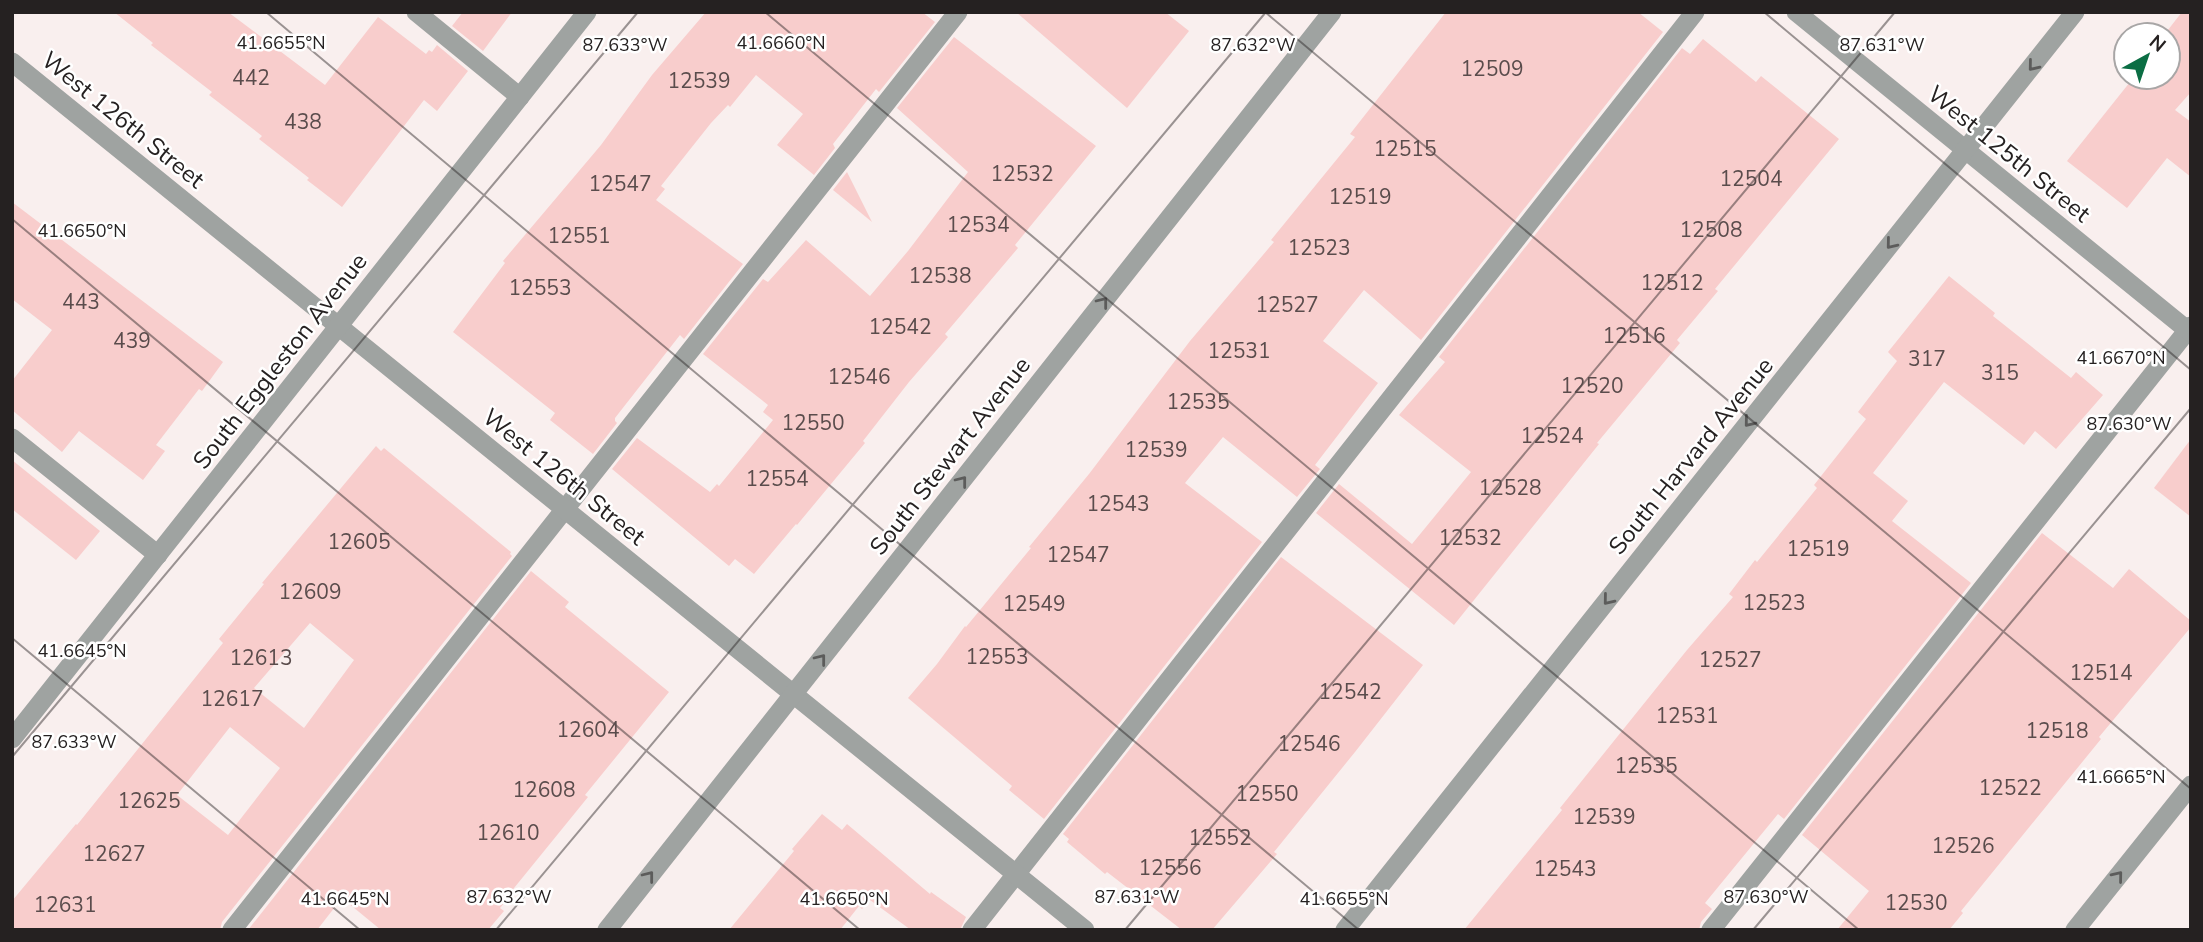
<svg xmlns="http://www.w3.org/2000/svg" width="2203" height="942" viewBox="0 0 2203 942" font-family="'Nunito Sans',sans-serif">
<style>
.building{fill:#f8cdcc;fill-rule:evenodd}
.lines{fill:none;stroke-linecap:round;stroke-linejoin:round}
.service{stroke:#9fa3a1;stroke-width:19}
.minor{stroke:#9fa3a1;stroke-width:19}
.oneway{stroke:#5c5c5b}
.ticks{fill:none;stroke:#252121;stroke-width:2;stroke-opacity:0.45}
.labels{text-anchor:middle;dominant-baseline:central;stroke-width:5;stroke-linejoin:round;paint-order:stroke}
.number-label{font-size:21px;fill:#5a4c4c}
.street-label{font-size:24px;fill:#252121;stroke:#fff}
.ticks-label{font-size:18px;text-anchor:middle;fill:#252121;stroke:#fff;stroke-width:5;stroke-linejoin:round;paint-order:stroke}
</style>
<rect width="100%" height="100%" fill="#f9efee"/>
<g class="building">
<path d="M 114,12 L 228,12 L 325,85 L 378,17 L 426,54 L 429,50 L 432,52 L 437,45 L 468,71 L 437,111 L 424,100 L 342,207 L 307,180 L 309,178 L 259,139 L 262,136 L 209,95 L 212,92 L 151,45 L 153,43 Z"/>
<path d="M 463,12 L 512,12 L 483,51 L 452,26 Z"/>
<path d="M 706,12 L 922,12 L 935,22 L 879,92 L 876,89 L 833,144 L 835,148 L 814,175 L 777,145 L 803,114 L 756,75 L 730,107 L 728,105 L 711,123 L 661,186 L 665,189 L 656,200 L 743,264 L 684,339 L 680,335 L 615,418 L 615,421 L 617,423 L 593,454 L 550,420 L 555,413 L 453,332 L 505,263 L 503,261 L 601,145 L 652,75 Z"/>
<path d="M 1016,12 L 1165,12 L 1189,31 L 1127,108 Z"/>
<path d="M 1446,12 L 1638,12 L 1663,32 L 1421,340 L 1364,290 L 1323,341 L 1378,383 L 1315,465 L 1320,469 L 1297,497 L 1223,437 L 1185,483 L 1262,542 L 1044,819 L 1009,790 L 1012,786 L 908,698 L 937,664 L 965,626 L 966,627 L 1031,548 L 1029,547 L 1089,474 L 1190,341 L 1274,242 L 1271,240 L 1355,137 L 1350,134 Z"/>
<path d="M 2182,12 L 2191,12 L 2191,92 L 2175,110 L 2191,122 L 2191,177 L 2167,158 L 2127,208 L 2067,161 L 2134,77 L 2168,77 L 2168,35 L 2164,35 Z"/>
<path d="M 954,37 L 1096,146 L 1015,245 L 1018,248 L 945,334 L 948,337 L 909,382 L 863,441 L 865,443 L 797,525 L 796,524 L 754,574 L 735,559 L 729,566 L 612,469 L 637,438 L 710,492 L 717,484 L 719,486 L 773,420 L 763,412 L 768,405 L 703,354 L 763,279 L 768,282 L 806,240 L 870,296 L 908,251 L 968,172 L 897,108 Z"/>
<path d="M 1703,39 L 1756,82 L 1761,76 L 1839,139 L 1715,289 L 1718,291 L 1677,340 L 1680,343 L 1597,443 L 1599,444 L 1454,625 L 1316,513 L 1339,484 L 1412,544 L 1471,472 L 1399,415 L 1445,362 L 1439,357 L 1682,48 L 1690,54 Z"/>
<path d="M 847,172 L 872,222 L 833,190 Z"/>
<path d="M 12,202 L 223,362 L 202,391 L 199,389 L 156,445 L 165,451 L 143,480 L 79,431 L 62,452 L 12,410 L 12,381 L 52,330 L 12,299 Z"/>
<path d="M 1949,276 L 1995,313 L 1993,316 L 2071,378 L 2076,372 L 2103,395 L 2056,449 L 2035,431 L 2024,445 L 1944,382 L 1873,473 L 1908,501 L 1892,521 L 1971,583 L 1784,819 L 1778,814 L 1705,903 L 1712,909 L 1701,922 L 1699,930 L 1464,930 L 1562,810 L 1560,808 L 1687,650 L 1733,597 L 1729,594 L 1755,560 L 1757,562 L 1817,488 L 1814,485 L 1866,419 L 1858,412 L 1897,361 L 1888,352 Z"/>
<path d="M 2191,439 L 2191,517 L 2154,488 Z"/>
<path d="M 376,446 L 381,451 L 384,448 L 511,552 L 510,554 L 512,556 L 222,922 L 220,930 L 12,930 L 12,901 L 76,824 L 77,825 L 223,643 L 219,639 L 264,584 L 262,583 ZM 310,623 L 354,660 L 304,728 L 254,688 ZM 230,727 L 280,768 L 228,835 L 177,795 Z"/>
<path d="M 12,460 L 100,531 L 76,560 L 12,509 Z"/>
<path d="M 2042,533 L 2113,588 L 2129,569 L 2191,621 L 2191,627 L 2099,737 L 2101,739 L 1961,911 L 1963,913 L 1949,930 L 1837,930 L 1869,891 L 1802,835 Z"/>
<path d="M 1281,557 L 1423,665 L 1355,752 L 1274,852 L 1277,854 L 1212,930 L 1182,930 L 1107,872 L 1105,874 L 1067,842 L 1069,839 L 1063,834 Z"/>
<path d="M 531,571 L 569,602 L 565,607 L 669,692 L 585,795 L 588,797 L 510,893 L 512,894 L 500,908 L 504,911 L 488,930 L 381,930 L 342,898 L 317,930 L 248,930 Z"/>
<path d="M 822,814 L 842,830 L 847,824 L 930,894 L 931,892 L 966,917 L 960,930 L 911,930 L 870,900 L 862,909 L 859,906 L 840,930 L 729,930 L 794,851 L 792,849 Z"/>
</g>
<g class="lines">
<g class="service">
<path d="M 416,12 L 520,97"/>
<path d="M 12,438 L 158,555"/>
<path d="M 232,930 L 958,12"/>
<path d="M 972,930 L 1695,12"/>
<path d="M 1711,930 L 2191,326"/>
</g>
<g class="minor">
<path d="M 1796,12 L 2191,333"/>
<path d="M 12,62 L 1085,930"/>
<path d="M 12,739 L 587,12"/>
<path d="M 607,930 L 1332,12"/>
<path d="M 1345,930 L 2075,12"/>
<path d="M 2075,930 L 2191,785"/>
</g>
</g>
<defs><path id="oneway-chevron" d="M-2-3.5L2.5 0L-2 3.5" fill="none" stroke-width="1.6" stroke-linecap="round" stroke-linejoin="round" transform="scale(1.75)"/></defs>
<g class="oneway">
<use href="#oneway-chevron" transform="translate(2033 66) rotate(129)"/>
<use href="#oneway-chevron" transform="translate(1891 244) rotate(129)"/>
<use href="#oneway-chevron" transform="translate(1103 302) rotate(-52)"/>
<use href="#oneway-chevron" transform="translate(1749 422) rotate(129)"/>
<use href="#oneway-chevron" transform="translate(962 481) rotate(-52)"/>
<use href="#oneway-chevron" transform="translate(1608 600) rotate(129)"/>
<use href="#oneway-chevron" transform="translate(821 659) rotate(-52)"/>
<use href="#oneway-chevron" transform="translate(649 876) rotate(-52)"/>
<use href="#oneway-chevron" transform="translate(2118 876) rotate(-51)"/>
</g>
<path class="ticks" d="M 266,12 L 1359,930M 765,12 L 1859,930M 1265,12 L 2191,789M 1764,12 L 2191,370M 12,219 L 860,930M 12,638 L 360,930M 12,757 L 638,12M 496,930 L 1266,12M 1125,930 L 1895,12M 1753,930 L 2191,408"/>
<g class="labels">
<g class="number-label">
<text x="1492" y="69">12509</text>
<text x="251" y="78">442</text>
<text x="699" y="81">12539</text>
<text x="303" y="122">438</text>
<text x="1405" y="149">12515</text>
<text x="1022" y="174">12532</text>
<text x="1751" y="179">12504</text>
<text x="620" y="184">12547</text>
<text x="1360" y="197">12519</text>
<text x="978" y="225">12534</text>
<text x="1711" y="230">12508</text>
<text x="579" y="236">12551</text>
<text x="1319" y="248">12523</text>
<text x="940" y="276">12538</text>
<text x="1672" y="283">12512</text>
<text x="540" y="288">12553</text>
<text x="81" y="302">443</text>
<text x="1287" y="305">12527</text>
<text x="900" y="327">12542</text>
<text x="1634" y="336">12516</text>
<text x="132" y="341">439</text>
<text x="1239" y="351">12531</text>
<text x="1927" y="359">317</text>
<text x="2000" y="373">315</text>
<text x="859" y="377">12546</text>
<text x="1592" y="386">12520</text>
<text x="1198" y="402">12535</text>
<text x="813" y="423">12550</text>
<text x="1552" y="436">12524</text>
<text x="1156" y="450">12539</text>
<text x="777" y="479">12554</text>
<text x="1510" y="488">12528</text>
<text x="1118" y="504">12543</text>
<text x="1470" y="538">12532</text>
<text x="359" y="542">12605</text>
<text x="1818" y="549">12519</text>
<text x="1078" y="555">12547</text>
<text x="310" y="592">12609</text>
<text x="1774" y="603">12523</text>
<text x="1034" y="604">12549</text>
<text x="997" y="657">12553</text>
<text x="261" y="658">12613</text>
<text x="1730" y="660">12527</text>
<text x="2101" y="673">12514</text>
<text x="1350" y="692">12542</text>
<text x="232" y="699">12617</text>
<text x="1687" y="716">12531</text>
<text x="588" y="730">12604</text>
<text x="2057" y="731">12518</text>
<text x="1309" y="744">12546</text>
<text x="1646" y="766">12535</text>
<text x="2010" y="788">12522</text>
<text x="544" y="790">12608</text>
<text x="1267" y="794">12550</text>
<text x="149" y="801">12625</text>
<text x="1604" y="817">12539</text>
<text x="508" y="833">12610</text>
<text x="1220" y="838">12552</text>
<text x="1963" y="846">12526</text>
<text x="114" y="854">12627</text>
<text x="1170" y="868">12556</text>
<text x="1565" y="869">12543</text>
<text x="1916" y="903">12530</text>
<text x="65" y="905">12631</text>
</g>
<g class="street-label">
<text transform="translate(123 120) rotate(39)">West 126th Street</text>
<text transform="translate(2009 154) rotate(39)">West 125th Street</text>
<text transform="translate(280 361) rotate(-52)">South Eggleston Avenue</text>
<text transform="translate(950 456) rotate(-52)">South Stewart Avenue</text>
<text transform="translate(1691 456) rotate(-51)">South Harvard Avenue</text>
<text transform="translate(564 477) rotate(39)">West 126th Street</text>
</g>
</g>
<g class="ticks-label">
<text x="281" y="49">41.6655°N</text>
<text x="781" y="49">41.6660°N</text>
<text x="625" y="51">87.633°W</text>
<text x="1253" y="51">87.632°W</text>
<text x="1882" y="51">87.631°W</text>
<text x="82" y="237">41.6650°N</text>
<text x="2121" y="364">41.6670°N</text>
<text x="2129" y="430">87.630°W</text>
<text x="82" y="657">41.6645°N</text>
<text x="74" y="748">87.633°W</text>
<text x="2121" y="783">41.6665°N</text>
<text x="509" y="903">87.632°W</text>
<text x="1137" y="903">87.631°W</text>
<text x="1766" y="903">87.630°W</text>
<text x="345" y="905">41.6645°N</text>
<text x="844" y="905">41.6650°N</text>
<text x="1344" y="905">41.6655°N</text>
</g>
<rect width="2203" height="942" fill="none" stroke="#252121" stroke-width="28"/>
<g transform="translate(2147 56) rotate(40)"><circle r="33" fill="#ffffff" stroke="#a8a6a6" stroke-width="2"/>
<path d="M0-5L12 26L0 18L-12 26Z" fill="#0b6e44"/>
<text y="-10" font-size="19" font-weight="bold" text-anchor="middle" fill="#252121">N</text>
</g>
</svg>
